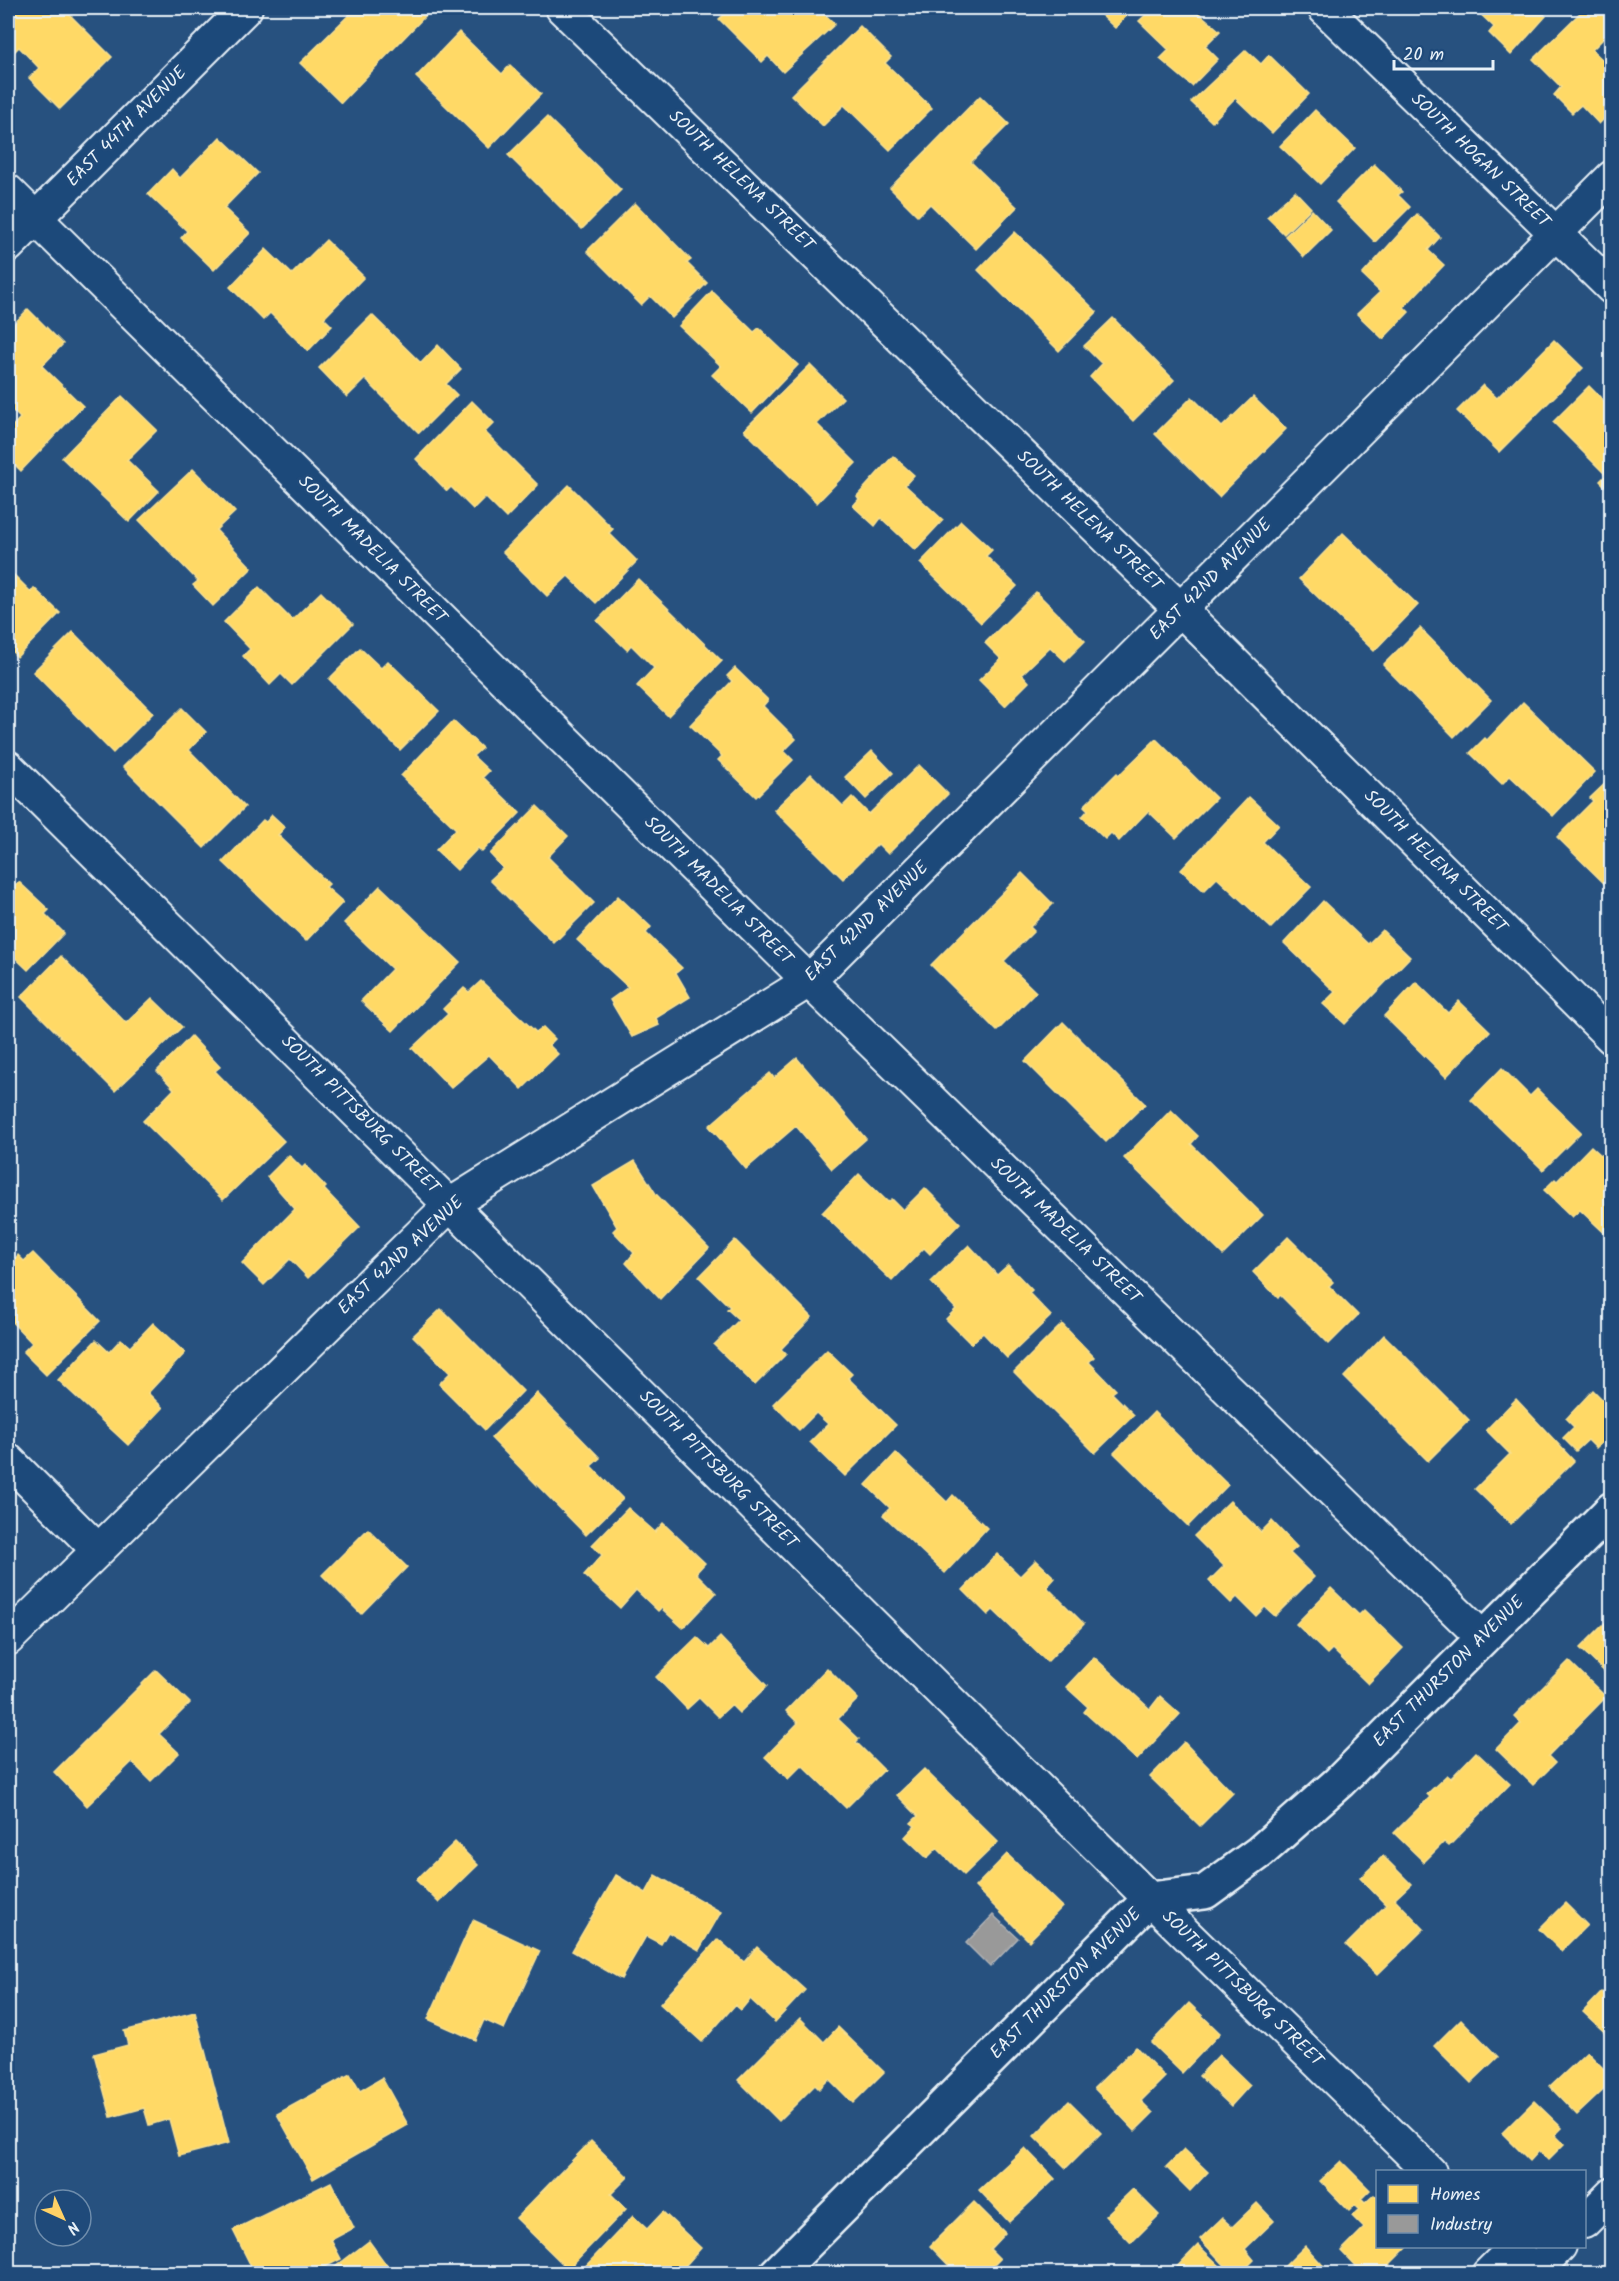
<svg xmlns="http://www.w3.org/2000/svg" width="1619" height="2281" viewBox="0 0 1619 2281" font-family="Kalam,sans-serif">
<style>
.homes{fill:#ffd966;stroke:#f8e092;stroke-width:1.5}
.industry{fill:#999;stroke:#b1b3b6;stroke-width:1.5}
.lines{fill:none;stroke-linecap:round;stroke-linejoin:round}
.minor-casing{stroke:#e8f1f8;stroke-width:36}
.tertiary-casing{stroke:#e8f1f8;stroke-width:38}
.minor{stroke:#1f4a7a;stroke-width:32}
.tertiary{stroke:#1f4a7a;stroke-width:33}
.labels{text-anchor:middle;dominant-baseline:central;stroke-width:6;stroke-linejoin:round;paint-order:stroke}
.street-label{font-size:18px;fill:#e8f1f8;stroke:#1f4a7a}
</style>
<rect width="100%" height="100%" fill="#27517f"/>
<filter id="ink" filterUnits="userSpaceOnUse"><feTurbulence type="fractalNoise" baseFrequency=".0167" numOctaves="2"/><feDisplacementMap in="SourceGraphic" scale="12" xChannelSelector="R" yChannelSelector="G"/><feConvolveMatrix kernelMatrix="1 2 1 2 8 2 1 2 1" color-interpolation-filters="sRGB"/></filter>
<g filter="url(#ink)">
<g class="homes">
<path d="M 8,8 L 63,8 L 112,57 L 60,109 L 29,78 L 39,68 L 19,47 L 13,53 L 8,48 Z"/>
<path d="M 356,8 L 423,8 L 428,13 L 341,103 L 300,63 Z"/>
<path d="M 726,8 L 818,8 L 835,24 L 783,72 L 768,56 L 762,62 L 719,19 L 729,10 Z"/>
<path d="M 1103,8 L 1134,8 L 1115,28 L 1098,12 Z"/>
<path d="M 1153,8 L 1193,8 L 1220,31 L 1205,46 L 1218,59 L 1192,86 L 1160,59 L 1169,50 L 1139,21 Z"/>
<path d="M 1474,8 L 1537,8 L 1546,16 L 1511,55 L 1489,33 L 1494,27 Z"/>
<path d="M 1585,8 L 1612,8 L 1612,30 L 1592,50 L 1604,61 L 1612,54 L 1612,111 L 1599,124 L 1581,105 L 1572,113 L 1554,95 L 1561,87 L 1533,59 Z"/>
<path d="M 860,26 L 891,57 L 885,63 L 932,108 L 890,150 L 844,105 L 823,126 L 791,95 Z"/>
<path d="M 459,32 L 502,74 L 510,65 L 541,94 L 489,148 L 416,77 Z"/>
<path d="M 1246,50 L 1261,64 L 1269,55 L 1309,94 L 1272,133 L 1235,98 L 1212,122 L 1191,102 Z"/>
<path d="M 980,96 L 1009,124 L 971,162 L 1017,207 L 976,249 L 930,204 L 918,216 L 890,188 Z"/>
<path d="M 1315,110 L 1355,148 L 1320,184 L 1280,146 Z"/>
<path d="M 547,117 L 621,190 L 582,229 L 508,155 Z"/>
<path d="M 220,137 L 258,173 L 224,208 L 250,233 L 214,270 L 181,238 L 187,231 L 148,194 L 172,169 L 180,178 Z"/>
<path d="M 1374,164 L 1402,192 L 1398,195 L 1410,207 L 1375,242 L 1336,202 Z"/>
<path d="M 1295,191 L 1311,208 L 1284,234 L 1267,217 Z"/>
<path d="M 635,203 L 691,260 L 687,263 L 707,283 L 672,318 L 650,296 L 641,305 L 587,251 Z"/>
<path d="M 1312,210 L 1331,230 L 1304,257 L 1285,236 Z"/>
<path d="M 1417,214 L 1440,237 L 1428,250 L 1444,265 L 1404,307 L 1409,312 L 1383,339 L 1357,314 L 1380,292 L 1362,275 Z"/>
<path d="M 1015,232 L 1097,312 L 1059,351 L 978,270 Z"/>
<path d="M 326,240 L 364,277 L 324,318 L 332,326 L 308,351 L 270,313 L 263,320 L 230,287 L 266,249 L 292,274 Z"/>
<path d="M 712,291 L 754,332 L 759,328 L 798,365 L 752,413 L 712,375 L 721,366 L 679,326 Z"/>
<path d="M 28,309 L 63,344 L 42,366 L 83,406 L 21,471 L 8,458 L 8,431 L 20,418 L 8,406 L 8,330 Z"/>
<path d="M 372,315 L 421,363 L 438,345 L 461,369 L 446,384 L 457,395 L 419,433 L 365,379 L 347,397 L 319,368 Z"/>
<path d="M 1113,318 L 1174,380 L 1133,421 L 1090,377 L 1102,364 L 1084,346 Z"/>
<path d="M 1554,340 L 1583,368 L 1499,452 L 1457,411 L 1483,385 L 1497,398 Z"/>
<path d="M 810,365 L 843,398 L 817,424 L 856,463 L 817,503 L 744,430 Z"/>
<path d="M 1589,386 L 1612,409 L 1612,493 L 1600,481 L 1606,475 L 1553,422 Z"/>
<path d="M 122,396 L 157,430 L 127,460 L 159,491 L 129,522 L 62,458 Z"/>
<path d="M 1192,397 L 1222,427 L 1253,397 L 1286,429 L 1219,497 L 1155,434 Z"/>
<path d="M 472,401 L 494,423 L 485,432 L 538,485 L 506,518 L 485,497 L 473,509 L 451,487 L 447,491 L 416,459 Z"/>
<path d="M 893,456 L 914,475 L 905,485 L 943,520 L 915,550 L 881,518 L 875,526 L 853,506 L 859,499 L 857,496 Z"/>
<path d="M 193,469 L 235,512 L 216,530 L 252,568 L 213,606 L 193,585 L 198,581 L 139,520 Z"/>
<path d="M 569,485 L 613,529 L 609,533 L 637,561 L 596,603 L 568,576 L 547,596 L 503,552 Z"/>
<path d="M 961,521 L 992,550 L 986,556 L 1017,586 L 981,623 L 920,563 Z"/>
<path d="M 1343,533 L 1418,605 L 1374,651 L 1299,579 Z"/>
<path d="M 8,569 L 31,592 L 34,588 L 60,613 L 17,657 L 8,647 Z"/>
<path d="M 638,579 L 722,661 L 668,716 L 637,686 L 654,668 L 631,645 L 627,650 L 597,621 Z"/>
<path d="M 259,587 L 292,620 L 321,592 L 353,624 L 292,685 L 281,674 L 270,685 L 243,656 L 250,649 L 224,622 Z"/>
<path d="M 1036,592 L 1085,641 L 1065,661 L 1050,647 L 1022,674 L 1029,682 L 1005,706 L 979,680 L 1001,659 L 985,643 Z"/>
<path d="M 1420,628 L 1491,700 L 1454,737 L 1383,665 Z"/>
<path d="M 73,632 L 153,713 L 113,753 L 33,672 Z"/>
<path d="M 360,648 L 381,668 L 388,661 L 439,711 L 400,750 L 329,679 Z"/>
<path d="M 735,668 L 768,700 L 763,706 L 796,739 L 784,751 L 793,760 L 756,797 L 718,760 L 722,756 L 690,725 L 732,681 L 727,676 Z"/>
<path d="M 1523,702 L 1595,772 L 1553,816 L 1510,776 L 1502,784 L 1470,753 L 1485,738 L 1487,740 Z"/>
<path d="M 182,708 L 206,732 L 189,750 L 245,807 L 204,848 L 123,767 Z"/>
<path d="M 453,721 L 482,748 L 473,756 L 489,771 L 483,777 L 520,813 L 482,852 L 478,848 L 457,870 L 436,850 L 456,829 L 401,776 Z"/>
<path d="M 1156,739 L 1216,798 L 1176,838 L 1148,811 L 1119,841 L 1111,833 L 1105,839 L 1082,817 L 1088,810 L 1084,806 L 1117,773 L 1119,775 Z"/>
<path d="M 872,751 L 893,773 L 866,799 L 845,777 Z"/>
<path d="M 919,765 L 948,794 L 888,854 L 878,844 L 843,879 L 774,810 L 811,774 L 843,806 L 852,797 L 869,814 Z"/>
<path d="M 1610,779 L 1612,780 L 1612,891 L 1557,837 L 1593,801 L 1590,798 Z"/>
<path d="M 1249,797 L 1279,825 L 1263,842 L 1311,887 L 1271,928 L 1217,878 L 1204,891 L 1181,870 Z"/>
<path d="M 537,806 L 568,836 L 548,857 L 594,903 L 554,943 L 490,880 L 503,868 L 490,854 Z"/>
<path d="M 272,815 L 285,827 L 278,835 L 329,884 L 326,887 L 343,902 L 306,941 L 223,862 L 263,820 L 266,822 Z"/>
<path d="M 1022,873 L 1053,904 L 1030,927 L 1034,931 L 1004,961 L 1036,992 L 997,1031 L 931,965 Z"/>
<path d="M 8,877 L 16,885 L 19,882 L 49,910 L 45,914 L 64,933 L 28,970 L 8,951 Z"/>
<path d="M 380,886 L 460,962 L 393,1031 L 361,1001 L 392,969 L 344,923 Z"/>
<path d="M 618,896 L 651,927 L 646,933 L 682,968 L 676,973 L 690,997 L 656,1018 L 659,1025 L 632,1037 L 610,1000 L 628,987 L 577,940 Z"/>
<path d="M 1323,901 L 1368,944 L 1382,930 L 1410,957 L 1345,1024 L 1323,1004 L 1335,992 L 1284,943 Z"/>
<path d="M 61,956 L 126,1023 L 152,998 L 182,1027 L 115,1091 L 21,997 Z"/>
<path d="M 481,981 L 536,1032 L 543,1027 L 555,1039 L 549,1045 L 558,1054 L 522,1089 L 489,1055 L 451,1088 L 412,1048 L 448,1014 L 443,1009 L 464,988 L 469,992 Z"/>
<path d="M 1416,982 L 1448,1013 L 1459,1001 L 1490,1031 L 1446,1077 L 1384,1016 Z"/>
<path d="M 1063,1022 L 1145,1104 L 1106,1142 L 1025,1061 Z"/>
<path d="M 191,1036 L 220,1067 L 215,1071 L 284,1141 L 223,1200 L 143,1121 L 174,1089 L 157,1071 Z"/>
<path d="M 797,1058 L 866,1139 L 832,1169 L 796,1126 L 746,1169 L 709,1126 L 770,1073 L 774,1078 Z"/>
<path d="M 1502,1068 L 1530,1096 L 1537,1089 L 1581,1132 L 1543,1170 L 1471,1100 Z"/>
<path d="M 1171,1110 L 1198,1136 L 1191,1144 L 1263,1215 L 1223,1255 L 1124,1158 Z"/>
<path d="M 1591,1146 L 1612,1165 L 1612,1240 L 1580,1210 L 1572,1217 L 1544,1190 L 1555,1179 L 1557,1181 Z"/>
<path d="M 289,1155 L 302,1168 L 305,1165 L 326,1187 L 324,1189 L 360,1227 L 308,1278 L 290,1259 L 264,1285 L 242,1263 L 295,1209 L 267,1177 Z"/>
<path d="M 635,1161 L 656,1194 L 709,1248 L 660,1299 L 626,1263 L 634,1253 L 613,1231 L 617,1227 L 593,1186 Z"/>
<path d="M 859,1174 L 888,1202 L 892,1199 L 903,1210 L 925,1188 L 960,1223 L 930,1254 L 924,1248 L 892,1281 L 822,1213 Z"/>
<path d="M 1288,1237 L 1333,1282 L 1329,1286 L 1358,1315 L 1329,1344 L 1280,1295 L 1278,1298 L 1253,1272 Z"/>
<path d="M 735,1240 L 812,1317 L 781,1349 L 786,1354 L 755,1385 L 714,1345 L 739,1320 L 727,1309 L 730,1307 L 699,1277 Z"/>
<path d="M 969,1245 L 997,1275 L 1008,1265 L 1032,1290 L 1029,1293 L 1051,1316 L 1007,1358 L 983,1333 L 971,1344 L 946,1319 L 956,1309 L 931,1282 Z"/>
<path d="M 33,1253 L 100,1321 L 46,1375 L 23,1352 L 32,1343 L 8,1318 L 8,1266 L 18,1255 L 24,1261 Z"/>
<path d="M 441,1309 L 523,1391 L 485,1430 L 439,1384 L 450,1373 L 413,1336 Z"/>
<path d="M 153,1323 L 185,1353 L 148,1393 L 163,1408 L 128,1445 L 58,1380 L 96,1340 L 109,1352 L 121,1339 L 130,1347 Z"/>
<path d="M 1062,1324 L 1094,1357 L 1089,1362 L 1116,1390 L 1112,1393 L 1134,1415 L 1095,1453 L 1014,1372 Z"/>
<path d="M 1384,1335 L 1469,1420 L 1428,1461 L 1344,1377 Z"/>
<path d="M 827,1350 L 852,1374 L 848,1378 L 896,1425 L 845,1476 L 810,1442 L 828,1424 L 816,1413 L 799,1430 L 773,1404 Z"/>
<path d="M 1593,1390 L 1612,1409 L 1612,1433 L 1596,1448 L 1588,1440 L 1576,1451 L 1563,1438 L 1574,1427 L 1566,1419 Z"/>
<path d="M 537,1393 L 600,1458 L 591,1466 L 623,1499 L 586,1535 L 491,1438 Z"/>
<path d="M 1516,1399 L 1574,1461 L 1511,1524 L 1475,1489 L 1510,1454 L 1486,1430 Z"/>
<path d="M 1154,1412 L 1228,1485 L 1188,1526 L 1114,1453 Z"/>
<path d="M 896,1453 L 947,1502 L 953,1495 L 987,1528 L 945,1573 L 883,1515 L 890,1508 L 866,1485 Z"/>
<path d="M 1230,1501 L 1261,1532 L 1272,1521 L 1297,1547 L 1290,1553 L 1314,1577 L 1275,1616 L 1265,1607 L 1256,1616 L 1237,1597 L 1231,1603 L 1209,1581 L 1224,1566 L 1194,1536 Z"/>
<path d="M 628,1508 L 655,1532 L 663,1523 L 705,1563 L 696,1573 L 716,1593 L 683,1628 L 661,1608 L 658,1611 L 636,1590 L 620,1608 L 584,1575 L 602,1555 L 592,1545 Z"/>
<path d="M 368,1529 L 407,1567 L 361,1614 L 322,1575 Z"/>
<path d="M 997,1554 L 1020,1576 L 1036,1560 L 1055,1578 L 1047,1587 L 1084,1624 L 1047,1662 L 993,1610 L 988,1615 L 963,1590 Z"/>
<path d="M 1331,1588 L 1359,1615 L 1364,1610 L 1403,1648 L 1368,1684 L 1332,1649 L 1327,1654 L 1296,1624 Z"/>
<path d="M 1612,1616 L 1612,1679 L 1580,1648 Z"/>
<path d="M 697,1637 L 709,1648 L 720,1637 L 767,1686 L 739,1713 L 731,1705 L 718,1717 L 699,1698 L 687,1709 L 656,1677 Z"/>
<path d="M 1094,1657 L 1150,1709 L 1160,1696 L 1180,1714 L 1137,1760 L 1084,1712 L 1088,1707 L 1066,1687 Z"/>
<path d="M 1569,1661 L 1606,1697 L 1548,1756 L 1555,1763 L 1533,1785 L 1496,1749 L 1521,1723 L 1514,1716 Z"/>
<path d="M 827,1668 L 858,1699 L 838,1719 L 859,1739 L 856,1742 L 884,1770 L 846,1808 L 802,1765 L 788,1779 L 765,1757 L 798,1723 L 786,1711 Z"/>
<path d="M 156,1670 L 190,1703 L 159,1734 L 179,1753 L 151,1781 L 132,1762 L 87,1806 L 54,1772 Z"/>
<path d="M 1184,1742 L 1233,1793 L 1200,1826 L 1150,1777 Z"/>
<path d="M 1476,1752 L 1510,1784 L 1449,1846 L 1444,1842 L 1424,1862 L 1394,1833 L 1430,1797 L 1427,1794 L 1447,1775 L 1451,1778 Z"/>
<path d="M 924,1769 L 998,1842 L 964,1875 L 937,1848 L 927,1858 L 905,1837 L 915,1826 L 911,1823 L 918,1816 L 897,1795 Z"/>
<path d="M 455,1842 L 478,1865 L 439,1903 L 416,1880 Z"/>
<path d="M 1007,1854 L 1062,1907 L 1029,1941 L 975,1887 Z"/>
<path d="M 1383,1856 L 1411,1884 L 1395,1899 L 1424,1929 L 1377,1975 L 1346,1945 L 1386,1905 L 1360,1878 Z"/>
<path d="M 616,1875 L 646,1893 L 656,1875 L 721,1912 L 699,1950 L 668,1932 L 661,1944 L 646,1936 L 621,1979 L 572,1951 Z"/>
<path d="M 1565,1903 L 1587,1925 L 1561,1951 L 1539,1929 Z"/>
<path d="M 473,1920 L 540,1951 L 504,2029 L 484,2020 L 475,2040 L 428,2019 Z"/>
<path d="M 718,1939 L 744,1962 L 757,1947 L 805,1990 L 775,2022 L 750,1999 L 741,2010 L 735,2005 L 702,2042 L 660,2004 Z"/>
<path d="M 1602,1992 L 1612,2001 L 1612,2039 L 1583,2012 Z"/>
<path d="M 1189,2003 L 1220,2033 L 1182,2073 L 1151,2043 Z"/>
<path d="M 195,2012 L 229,2143 L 179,2156 L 169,2119 L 149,2125 L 144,2108 L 111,2117 L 94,2054 L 128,2045 L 124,2031 Z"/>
<path d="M 800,2018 L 824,2042 L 838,2027 L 884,2072 L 853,2103 L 829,2079 L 819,2089 L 815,2085 L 779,2121 L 738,2080 Z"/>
<path d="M 1461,2019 L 1498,2057 L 1471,2083 L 1434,2046 Z"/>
<path d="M 1136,2047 L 1165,2077 L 1141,2101 L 1153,2113 L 1135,2131 L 1094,2088 Z"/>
<path d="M 1587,2052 L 1612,2077 L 1612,2082 L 1577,2115 L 1550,2087 Z"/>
<path d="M 1219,2055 L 1250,2085 L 1231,2106 L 1199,2076 Z"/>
<path d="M 350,2074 L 360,2091 L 382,2078 L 408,2125 L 313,2179 L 277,2114 Z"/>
<path d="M 1069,2101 L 1101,2133 L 1066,2168 L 1034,2136 Z"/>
<path d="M 1534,2101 L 1562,2128 L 1555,2135 L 1564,2144 L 1548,2160 L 1539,2151 L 1530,2161 L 1502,2133 Z"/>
<path d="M 591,2141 L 628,2177 L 611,2194 L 626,2209 L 568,2269 L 516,2218 Z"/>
<path d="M 1025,2148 L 1055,2179 L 1009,2222 L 979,2190 Z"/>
<path d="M 1184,2149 L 1208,2172 L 1190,2191 L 1166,2167 Z"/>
<path d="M 1341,2161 L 1370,2190 L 1361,2199 L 1365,2203 L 1374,2195 L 1378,2198 L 1378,2246 L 1408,2246 L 1380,2274 L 1363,2274 L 1341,2251 L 1364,2228 L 1352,2216 L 1359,2209 L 1355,2205 L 1349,2211 L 1320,2181 Z"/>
<path d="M 331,2182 L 354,2228 L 331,2240 L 341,2259 L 311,2274 L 255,2274 L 233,2230 Z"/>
<path d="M 1133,2189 L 1159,2215 L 1131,2243 L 1105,2216 Z"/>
<path d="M 974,2202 L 1005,2233 L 990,2249 L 1000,2259 L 985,2274 L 972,2274 L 968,2270 L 964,2274 L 957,2274 L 930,2246 Z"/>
<path d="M 1257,2203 L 1274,2221 L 1245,2249 L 1254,2260 L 1240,2274 L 1233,2274 L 1200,2239 L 1222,2218 L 1232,2227 Z"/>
<path d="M 663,2212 L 701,2248 L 678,2274 L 578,2274 L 633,2216 L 647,2229 Z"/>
<path d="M 369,2241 L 393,2274 L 326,2274 Z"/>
<path d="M 1198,2245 L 1223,2269 L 1218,2274 L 1170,2274 Z"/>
<path d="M 1305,2246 L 1331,2274 L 1277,2274 Z"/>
</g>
<path class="industry" d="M 993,1915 L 1018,1938 L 990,1967 L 966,1943 Z"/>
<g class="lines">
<defs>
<g id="minor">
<path d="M 562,8 L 1181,610 L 1612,1038"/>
<path d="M 1324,8 L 1612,288"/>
<path d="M 8,191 L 809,981 L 1483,1638"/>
<path d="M 8,246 L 246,8"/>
<path d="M 8,767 L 1150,1899 L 1430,2172"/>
<path d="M 8,1460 L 97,1549"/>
<path d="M 8,1639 L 451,1204 L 809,981 L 1612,177"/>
<path d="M 1584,2222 L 1612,2194"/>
<path d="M 1508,2246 L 1536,2274"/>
<path d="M 1535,2272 L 1560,2246"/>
<path d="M 1488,2274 L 1512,2250"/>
</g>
<path id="tertiary" d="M 776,2274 L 1150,1899 L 1205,1892 L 1260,1852 L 1339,1782 L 1612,1509"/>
</defs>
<use href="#minor" class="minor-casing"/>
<use href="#tertiary" class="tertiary-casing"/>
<use href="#minor" class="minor"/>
<use href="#tertiary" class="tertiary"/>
</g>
</g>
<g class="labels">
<g class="street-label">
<text transform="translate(127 127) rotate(-45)">EAST 44TH AVENUE</text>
<text transform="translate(1480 161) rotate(44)">SOUTH HOGAN STREET</text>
<text transform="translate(741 181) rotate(44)">SOUTH HELENA STREET</text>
<text transform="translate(1089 521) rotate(44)">SOUTH HELENA STREET</text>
<text transform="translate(372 550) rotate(45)">SOUTH MADELIA STREET</text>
<text transform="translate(1211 580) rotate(-45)">EAST 42ND AVENUE</text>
<text transform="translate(1435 862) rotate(45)">SOUTH HELENA STREET</text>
<text transform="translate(718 891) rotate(45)">SOUTH MADELIA STREET</text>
<text transform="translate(867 922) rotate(-44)">EAST 42ND AVENUE</text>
<text transform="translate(360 1115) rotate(45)">SOUTH PITTSBURG STREET</text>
<text transform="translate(1065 1231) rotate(44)">SOUTH MADELIA STREET</text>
<text transform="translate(401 1256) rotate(-43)">EAST 42ND AVENUE</text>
<text transform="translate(718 1470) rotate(45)">SOUTH PITTSBURG STREET</text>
<text transform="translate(1449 1672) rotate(-45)">EAST THURSTON AVENUE</text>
<text transform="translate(1066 1984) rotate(-45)">EAST THURSTON AVENUE</text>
<text transform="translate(1242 1989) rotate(44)">SOUTH PITTSBURG STREET</text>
</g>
</g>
<rect width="1619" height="2281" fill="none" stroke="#1f4a7a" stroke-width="30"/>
<rect x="15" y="15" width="1589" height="2251" fill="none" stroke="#e8f1f8" stroke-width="2" filter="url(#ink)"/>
<rect x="1376" y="2170" width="210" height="78" fill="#1f4a7a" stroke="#6f8dac" stroke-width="1.5"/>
<rect x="1388" y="2185" width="30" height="18" fill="#ffd966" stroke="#6f8dac" stroke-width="1.5"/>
<text x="1430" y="2200" font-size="18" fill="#e8f1f8">Homes</text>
<rect x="1388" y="2215" width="30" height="18" fill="#999999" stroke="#6f8dac" stroke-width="1.5"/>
<text x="1430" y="2230" font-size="18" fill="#e8f1f8">Industry</text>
<g transform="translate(63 2218) rotate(135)"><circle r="28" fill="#1f4a7a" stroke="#6f8dac" stroke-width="1.5"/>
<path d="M0-4.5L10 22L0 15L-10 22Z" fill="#ffd166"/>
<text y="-9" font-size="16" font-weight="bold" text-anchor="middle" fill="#e8f1f8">N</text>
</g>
<path d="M1394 60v9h99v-9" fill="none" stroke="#e8f1f8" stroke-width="3"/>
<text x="1403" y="60" font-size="18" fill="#e8f1f8" stroke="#1f4a7a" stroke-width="4.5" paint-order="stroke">20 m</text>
</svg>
